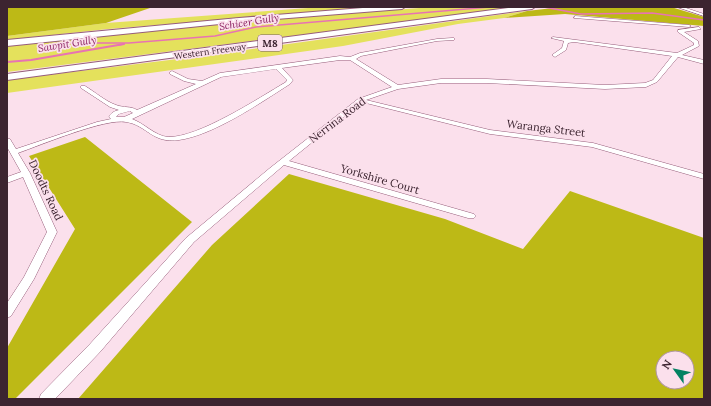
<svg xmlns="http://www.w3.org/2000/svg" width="711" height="406" viewBox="0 0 711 406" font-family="Lora,serif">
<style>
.green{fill:#e4e15c}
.forest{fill:#bdb916;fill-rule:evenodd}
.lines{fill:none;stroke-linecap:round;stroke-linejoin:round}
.stream-far1{stroke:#e873b3;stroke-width:1.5}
.stream{stroke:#e873b3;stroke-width:2}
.minor-casing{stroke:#965d7a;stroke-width:1}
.motorway-casing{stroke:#965d7a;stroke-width:2}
.minor{fill:#fff;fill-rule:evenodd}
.motorway{fill:#fff;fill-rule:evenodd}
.labels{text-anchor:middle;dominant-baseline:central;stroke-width:3.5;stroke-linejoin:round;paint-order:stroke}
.far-street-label{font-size:9px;fill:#3c2430;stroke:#fbe0ec}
.far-water-label{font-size:10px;font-style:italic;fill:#8c2463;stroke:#fbe0ec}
.shield{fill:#fbe0ec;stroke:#755c68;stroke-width:1}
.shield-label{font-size:10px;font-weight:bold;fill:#3c2430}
.street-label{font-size:11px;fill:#3c2430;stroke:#fbe0ec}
</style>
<rect width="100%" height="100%" fill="#fbe0ec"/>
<g class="green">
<path d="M 322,7 L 379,7 L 108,29 L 7,40 L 7,36 L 106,23 Z"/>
<path d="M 432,7 L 520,7 L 7,72 L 7,46 L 177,27 Z"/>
<path d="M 527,11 L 504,18 L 458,24 L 343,46 L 7,93 L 7,80 L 194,57 Z"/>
</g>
<g class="forest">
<path d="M 7,7 L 153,7 L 106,23 L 7,36 Z"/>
<path d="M 562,7 L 671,7 L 704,17 L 704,26 L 565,14 L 504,18 L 527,11 Z"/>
<path d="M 85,137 L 192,222 L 15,399 L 7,399 L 7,348 L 75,229 L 29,156 Z"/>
<path d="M 289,174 L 445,219 L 523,249 L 570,191 L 704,238 L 704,399 L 78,399 L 212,245 ZM 663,358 L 687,358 L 687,382 L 663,382 Z"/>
</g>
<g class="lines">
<g class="stream-far1">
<path d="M 544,7 L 581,14 L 652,13 L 704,20"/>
<path d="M 58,43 L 129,43 L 215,36 L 256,27 L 490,7"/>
<path d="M 119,45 L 124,44"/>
</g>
<path class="stream" d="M 7,62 L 31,60 L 124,44"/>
<defs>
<g id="minor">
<path d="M 677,7 L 683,7 L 704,14 L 704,16 Z"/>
<path d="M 575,16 L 689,25 L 691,26 L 689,27 L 574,18 Z"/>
<path d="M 699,27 L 701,29 L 684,32 L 698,41 L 699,46 L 682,55 L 704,60 L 704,64 L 678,57 L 657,82 L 646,87 L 605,89 L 487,83 L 441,83 L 398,89 L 366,100 L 490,130 L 593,143 L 704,174 L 704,179 L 592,147 L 490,134 L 362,102 L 289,161 L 474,214 L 476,216 L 474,218 L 468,218 L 284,165 L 194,242 L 100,352 L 55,399 L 39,399 L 41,394 L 90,344 L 186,238 L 270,168 L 358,99 L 392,87 L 350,60 L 340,60 L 282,68 L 293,80 L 290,84 C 260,103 214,135 179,140 C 152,144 147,125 126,122 C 105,118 41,145 18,153 L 30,173 L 57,232 L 34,279 L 11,316 L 7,318 L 7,303 L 24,277 L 47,232 L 23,177 L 7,183 L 7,177 L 21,172 L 7,147 L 7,139 L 10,139 L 16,149 L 97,122 L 111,119 L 109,117 C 111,113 114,111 119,110 L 110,107 L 81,88 L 81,86 L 85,86 C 95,92 105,101 116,105 C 124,108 131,106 137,110 L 196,84 L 184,81 L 170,74 L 170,72 L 172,71 L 188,79 L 202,81 L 220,73 L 340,56 L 350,57 L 360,53 L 437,39 L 452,38 L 454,38 L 454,40 L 437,41 L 361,56 L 356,59 L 398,85 L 441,79 L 487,79 L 605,85 L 645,83 L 653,80 L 672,56 L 574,42 L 568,43 L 566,50 L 555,57 L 552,55 L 562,48 L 564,41 L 551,38 L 553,37 L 677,53 L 694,45 L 694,43 L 678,32 L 678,30 ZM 276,69 L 287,80 L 286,82 C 259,98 198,138 168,137 C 155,136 144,123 132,119 L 221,77 ZM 130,111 L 133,113 L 124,117 L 116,117 L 119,114 Z"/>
</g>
<g id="motorway">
<path d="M 375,7 L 405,7 L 402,9 L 239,22 L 7,46 L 7,40 L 239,18 Z"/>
<path d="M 516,7 L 535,7 L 532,9 L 7,80 L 7,74 Z"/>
</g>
</defs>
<use href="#minor" class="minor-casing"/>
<use href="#motorway" class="motorway-casing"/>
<use href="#minor" class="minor"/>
<use href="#motorway" class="motorway"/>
</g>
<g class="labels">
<g class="far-street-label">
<text transform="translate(210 51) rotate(-8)">Western Freeway</text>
</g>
<g class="far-water-label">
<text transform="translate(249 22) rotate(-9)">Schicer Gully</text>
<text transform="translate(67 44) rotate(-9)">Sawpit Gully</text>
</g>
<rect class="shield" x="258" y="35" width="24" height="16" rx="3"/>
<g class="shield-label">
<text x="270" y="43">M8</text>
</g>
<g class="street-label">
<text transform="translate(337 120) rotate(-37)">Nerrina Road</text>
<text transform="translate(546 128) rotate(7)">Waranga Street</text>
<text transform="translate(380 179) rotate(16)">Yorkshire Court</text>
<text transform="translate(46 190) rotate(65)">Doodts Road</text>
</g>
</g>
<rect width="711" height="406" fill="none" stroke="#3c2430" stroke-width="16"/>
<g transform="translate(675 370) rotate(303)"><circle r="19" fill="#fbe0ec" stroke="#af95a1"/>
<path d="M0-3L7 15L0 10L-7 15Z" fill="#038262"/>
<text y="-6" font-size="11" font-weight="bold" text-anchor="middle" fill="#3c2430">N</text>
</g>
</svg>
